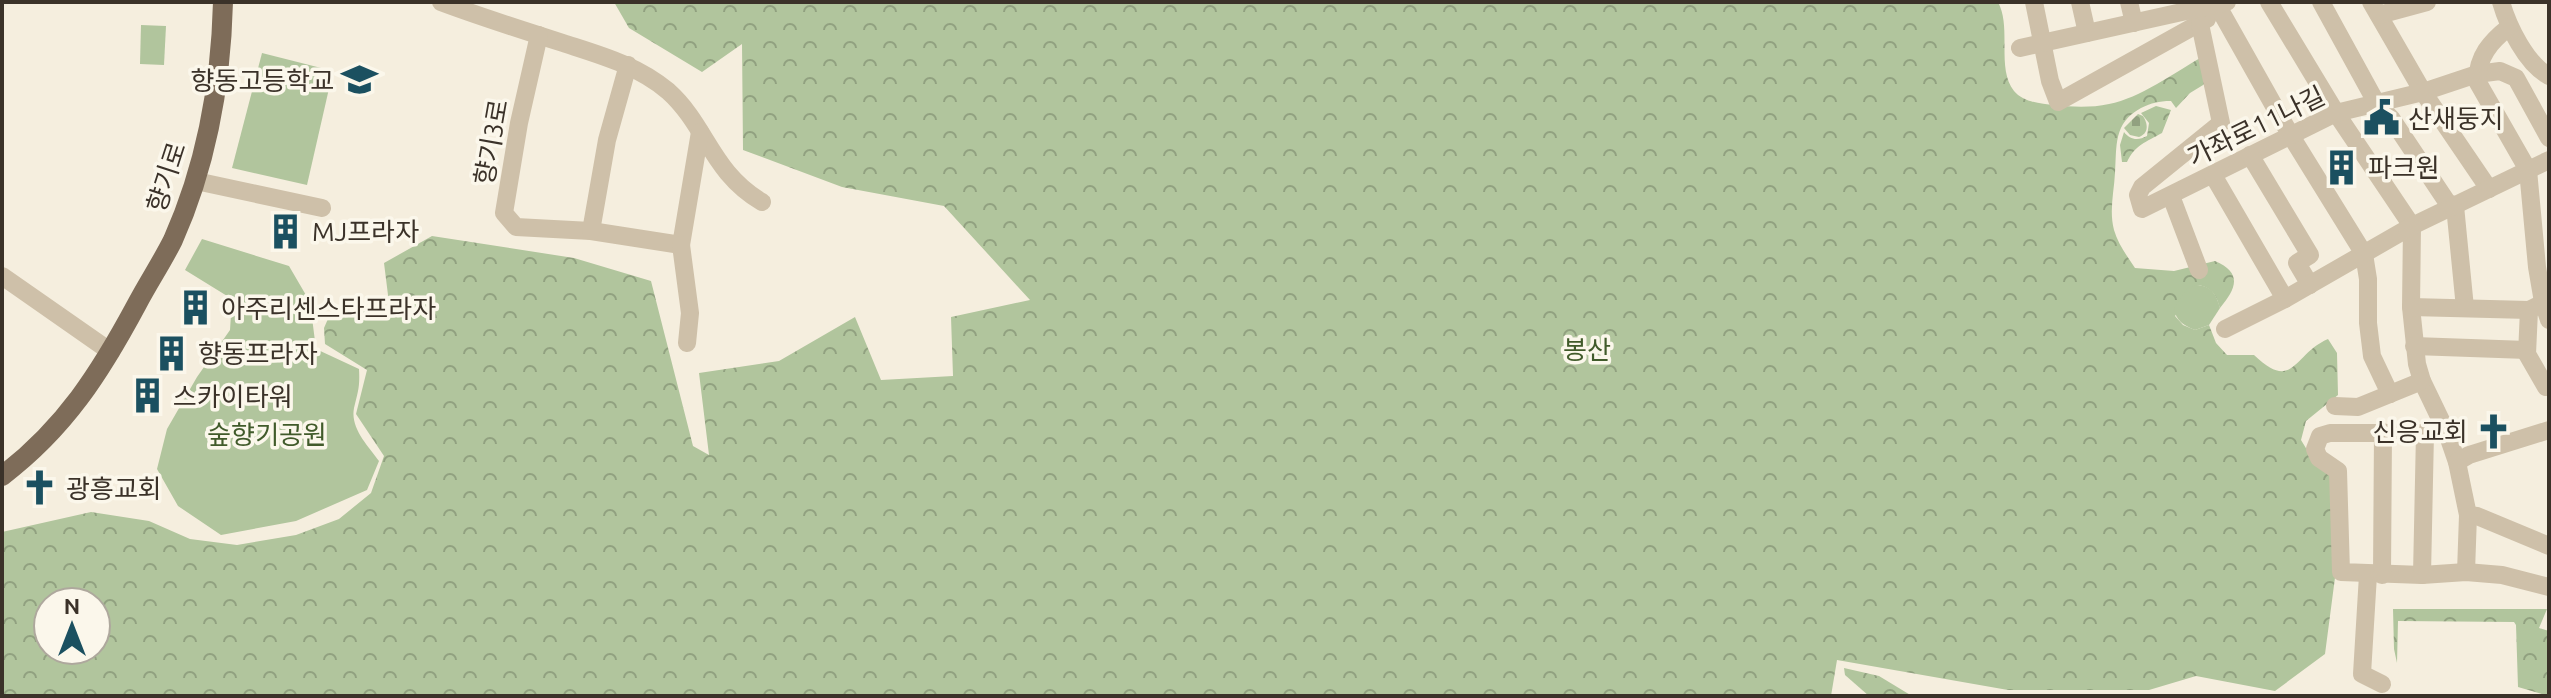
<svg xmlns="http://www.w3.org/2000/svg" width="2551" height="698" viewBox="0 0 2551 698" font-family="Ubuntu,'Noto Sans KR',sans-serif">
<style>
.forest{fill:url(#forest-crowns);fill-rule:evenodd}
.cemetery{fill:url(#cemetery-stones)}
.park{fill:#b1c59d}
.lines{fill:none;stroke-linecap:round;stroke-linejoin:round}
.minor{stroke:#cec0a9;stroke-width:18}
.major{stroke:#7e6c59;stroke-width:20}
.labels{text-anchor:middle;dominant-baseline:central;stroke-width:7;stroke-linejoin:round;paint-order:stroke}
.poi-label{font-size:26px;fill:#3b3229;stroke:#fbf7eb;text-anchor:start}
.street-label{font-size:26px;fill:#3b3229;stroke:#fbf7eb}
.park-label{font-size:26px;fill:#415b2b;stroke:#fbf7eb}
</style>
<defs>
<pattern id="forest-crowns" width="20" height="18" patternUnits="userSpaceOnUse" patternTransform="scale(2)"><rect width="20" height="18" fill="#b1c59d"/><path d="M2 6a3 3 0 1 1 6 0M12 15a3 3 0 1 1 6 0" fill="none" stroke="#91a180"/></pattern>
<pattern id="cemetery-stones" width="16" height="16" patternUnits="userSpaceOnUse" patternTransform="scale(2)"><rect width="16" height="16" fill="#b1c59d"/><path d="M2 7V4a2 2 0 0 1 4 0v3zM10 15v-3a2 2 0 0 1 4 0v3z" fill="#91a180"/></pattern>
</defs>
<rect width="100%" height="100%" fill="#f5eede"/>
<g class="forest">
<path d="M 614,2 L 1998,2 C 2012,28 1996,68 2014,91 C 2023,102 2041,104 2054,105 C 2071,107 2091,108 2109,104 C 2140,98 2174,73 2202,57 L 2208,82 L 2190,93 L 2176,108 L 2171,101 C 2158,101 2152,103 2141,108 C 2113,123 2117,146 2115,173 C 2114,192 2109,211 2114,230 C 2118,244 2127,256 2135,268 L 2174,271 L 2215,261 C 2243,273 2236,289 2220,308 C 2216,295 2213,288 2198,285 L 2175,316 L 2183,325 L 2195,330 L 2209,325 L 2216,343 L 2227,355 L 2254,355 C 2294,393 2293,354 2328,339 L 2337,353 L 2338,395 L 2306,421 L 2301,440 L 2315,463 L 2333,476 L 2336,570 L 2325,654 L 2275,691 L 2196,676 L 2149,690 L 2008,690 L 1837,660 L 1831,696 L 166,696 L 123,694 L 2,696 L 2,532 L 91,512 L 149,521 L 190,539 L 237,545 L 296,535 L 339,519 L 371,493 L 384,456 L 356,414 L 367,370 L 325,344 L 324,328 L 331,312 L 390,311 L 384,263 L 432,236 L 574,258 L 651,281 L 693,446 L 709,455 L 699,373 L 779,361 L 855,317 L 881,380 L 953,376 L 951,317 L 1030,300 L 944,206 L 842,187 L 743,150 L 742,44 L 702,72 L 629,28 ZM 48,602 L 96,602 L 96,650 L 48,650 Z"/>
<path d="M 2156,106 L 2171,110 L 2162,133 C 2146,142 2135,145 2127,162 L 2122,162 L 2120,145 L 2124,132 C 2130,140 2138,141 2147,136 L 2149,123 L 2141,113 Z"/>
<path d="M 2393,609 L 2547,609 L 2539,628 L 2549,631 L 2549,696 L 2518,687 L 2516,625 L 2514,622 L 2398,621 L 2397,663 L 2394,649 Z"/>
<path d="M 1844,668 L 1879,676 L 1912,696 L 1869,696 L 1845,675 Z"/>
</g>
<path class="cemetery" d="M 2138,114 L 2143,116 C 2148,124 2149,133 2139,137 L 2130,135 L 2124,128 Z"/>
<g class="park">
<path d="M 141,25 L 166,26 L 164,65 L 140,64 Z"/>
<path d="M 262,53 L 333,71 L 307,185 L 232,168 Z"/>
<path d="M 202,239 L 289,266 L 310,302 L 316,349 L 359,369 C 360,387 358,391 354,408 C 350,428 368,446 379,461 L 367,490 L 296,521 L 221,535 L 178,506 L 157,469 L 167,429 L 197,377 L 230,330 L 232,299 L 185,270 Z"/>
<path d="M 2198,285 C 2213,287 2216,295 2220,308 L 2209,325 L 2195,330 C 2183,325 2176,321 2174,308 L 2188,287 Z"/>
</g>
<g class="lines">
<g class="minor">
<path d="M 441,2 C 481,17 522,30 563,43 C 600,55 637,65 668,91 C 707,126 711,172 762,202"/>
<path d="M 2034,2 L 2050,81 L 2058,102 L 2207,19"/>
<path d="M 2080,2 L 2087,33"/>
<path d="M 2129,2 L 2134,23"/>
<path d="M 2269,2 L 2336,113 L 2412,226"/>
<path d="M 2321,2 L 2377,104 L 2391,118 L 2447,202 L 2455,206 L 2465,308"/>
<path d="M 2371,2 L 2423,92 L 2489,189"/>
<path d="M 2501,2 C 2508,26 2526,64 2549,76"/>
<path d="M 2220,10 L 2291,136 L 2364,254 L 2368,279 L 2368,323 L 2372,356 L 2390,394"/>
<path d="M 2379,15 L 2427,2"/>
<path d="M 2200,24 L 2221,123 L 2142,187 L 2138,195 L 2142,209 L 2336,113 L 2423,92 L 2477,74 L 2500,71 L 2516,78 L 2549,138"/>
<path d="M 2509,27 C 2490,42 2478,56 2477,81 L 2528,170 L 2537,267 L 2543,302 L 2549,320"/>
<path d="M 539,35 L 519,123 L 504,213 L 516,227 L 591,231 L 681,245 L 700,132"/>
<path d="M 2020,48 L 2227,2"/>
<path d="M 2250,155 L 2310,255 L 2297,263 L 2310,285"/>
<path d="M 2213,175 L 2285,299"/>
<path d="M 196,181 L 322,208"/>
<path d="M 2171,196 L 2199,270"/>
<path d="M 2412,226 L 2411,307 L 2417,364 L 2422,381 L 2447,433 L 2457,462 L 2468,515 L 2466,572"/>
<path d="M 591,231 L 607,140 L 628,65"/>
<path d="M 681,245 L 690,313 L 687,343"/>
<path d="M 2,276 L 111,352"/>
<path d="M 2411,307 L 2529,310 L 2549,300"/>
<path d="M 2529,310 L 2527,354 L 2546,387"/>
<path d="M 2225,329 L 2285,299 L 2412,226 L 2549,160"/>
<path d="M 2414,346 L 2527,350"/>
<path d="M 2335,406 L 2358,407 L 2422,381"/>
<path d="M 2447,433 L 2330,433 L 2320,436 L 2315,449 L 2319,458 L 2338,471 L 2341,572 L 2422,575 L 2466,572 L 2502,575 L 2549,587"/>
<path d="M 2457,462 L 2469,455 L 2549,430"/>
<path d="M 2468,515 L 2477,516 L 2549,546"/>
<path d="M 2368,575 L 2362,674 L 2382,684"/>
<path d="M 2382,575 L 2383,432"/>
<path d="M 2422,575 L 2425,433"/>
</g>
<path class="major" d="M 2,476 C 65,428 100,373 137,304 C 148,283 162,262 173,240 C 206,166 221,83 223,2"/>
</g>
<defs>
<symbol id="school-bare" viewBox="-9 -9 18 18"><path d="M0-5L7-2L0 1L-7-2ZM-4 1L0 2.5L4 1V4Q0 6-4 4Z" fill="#1b5060" stroke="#fbf7eb" stroke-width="2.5" paint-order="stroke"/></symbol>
<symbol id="civic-bare" viewBox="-9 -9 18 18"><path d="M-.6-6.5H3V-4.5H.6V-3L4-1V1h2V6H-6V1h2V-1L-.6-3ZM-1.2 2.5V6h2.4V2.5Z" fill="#1b5060" stroke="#fbf7eb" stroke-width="2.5" paint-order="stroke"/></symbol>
<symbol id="building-bare" viewBox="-9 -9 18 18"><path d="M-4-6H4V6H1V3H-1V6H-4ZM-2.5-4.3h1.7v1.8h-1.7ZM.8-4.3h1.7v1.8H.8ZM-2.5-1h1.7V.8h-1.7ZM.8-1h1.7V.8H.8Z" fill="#1b5060" stroke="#fbf7eb" stroke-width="2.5" paint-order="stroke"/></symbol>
<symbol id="church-bare" viewBox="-9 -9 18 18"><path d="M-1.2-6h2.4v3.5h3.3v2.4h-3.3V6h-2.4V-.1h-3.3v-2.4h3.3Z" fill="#1b5060" stroke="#fbf7eb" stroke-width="2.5" paint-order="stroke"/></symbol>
</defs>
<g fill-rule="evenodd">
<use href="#school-bare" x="334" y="54" width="51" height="51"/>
<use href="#civic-bare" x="2356" y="92" width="51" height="51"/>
<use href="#building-bare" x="2316" y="142" width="51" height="51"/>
<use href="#building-bare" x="260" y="206" width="51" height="51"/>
<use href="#building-bare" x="170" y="282" width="51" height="51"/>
<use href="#building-bare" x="146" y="328" width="51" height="51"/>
<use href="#building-bare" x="122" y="370" width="51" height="51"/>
<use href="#church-bare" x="2468" y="406" width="51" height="51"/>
<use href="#church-bare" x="14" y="462" width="51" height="51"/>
</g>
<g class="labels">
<g class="poi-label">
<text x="334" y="80" text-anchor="end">향동고등학교</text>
<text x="2408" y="118">산새둥지</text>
<text x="2368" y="167">파크원</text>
<text x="312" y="231">MJ프라자</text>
<text x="221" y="308">아주리센스타프라자</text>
<text x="198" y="353">향동프라자</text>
<text x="173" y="396">스카이타워</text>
<text x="2468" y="431" text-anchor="end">신응교회</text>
<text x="66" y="488">광흥교회</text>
</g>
<g class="street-label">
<text transform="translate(2256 126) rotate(-26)">가좌로11나길</text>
<text transform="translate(491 142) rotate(-80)">향기3로</text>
<text transform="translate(166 177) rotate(-72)">향기로</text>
</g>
<g class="park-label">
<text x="1587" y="349">봉산</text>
<text x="267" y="434">숲향기공원</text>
</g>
</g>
<rect width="2551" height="698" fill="none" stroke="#3b3229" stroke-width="8"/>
<g transform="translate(72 626)"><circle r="38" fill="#fbf7eb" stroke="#aea89d" stroke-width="2"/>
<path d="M0-6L14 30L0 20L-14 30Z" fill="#1b5060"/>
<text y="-12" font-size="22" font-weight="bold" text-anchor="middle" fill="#3b3229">N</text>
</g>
</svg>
